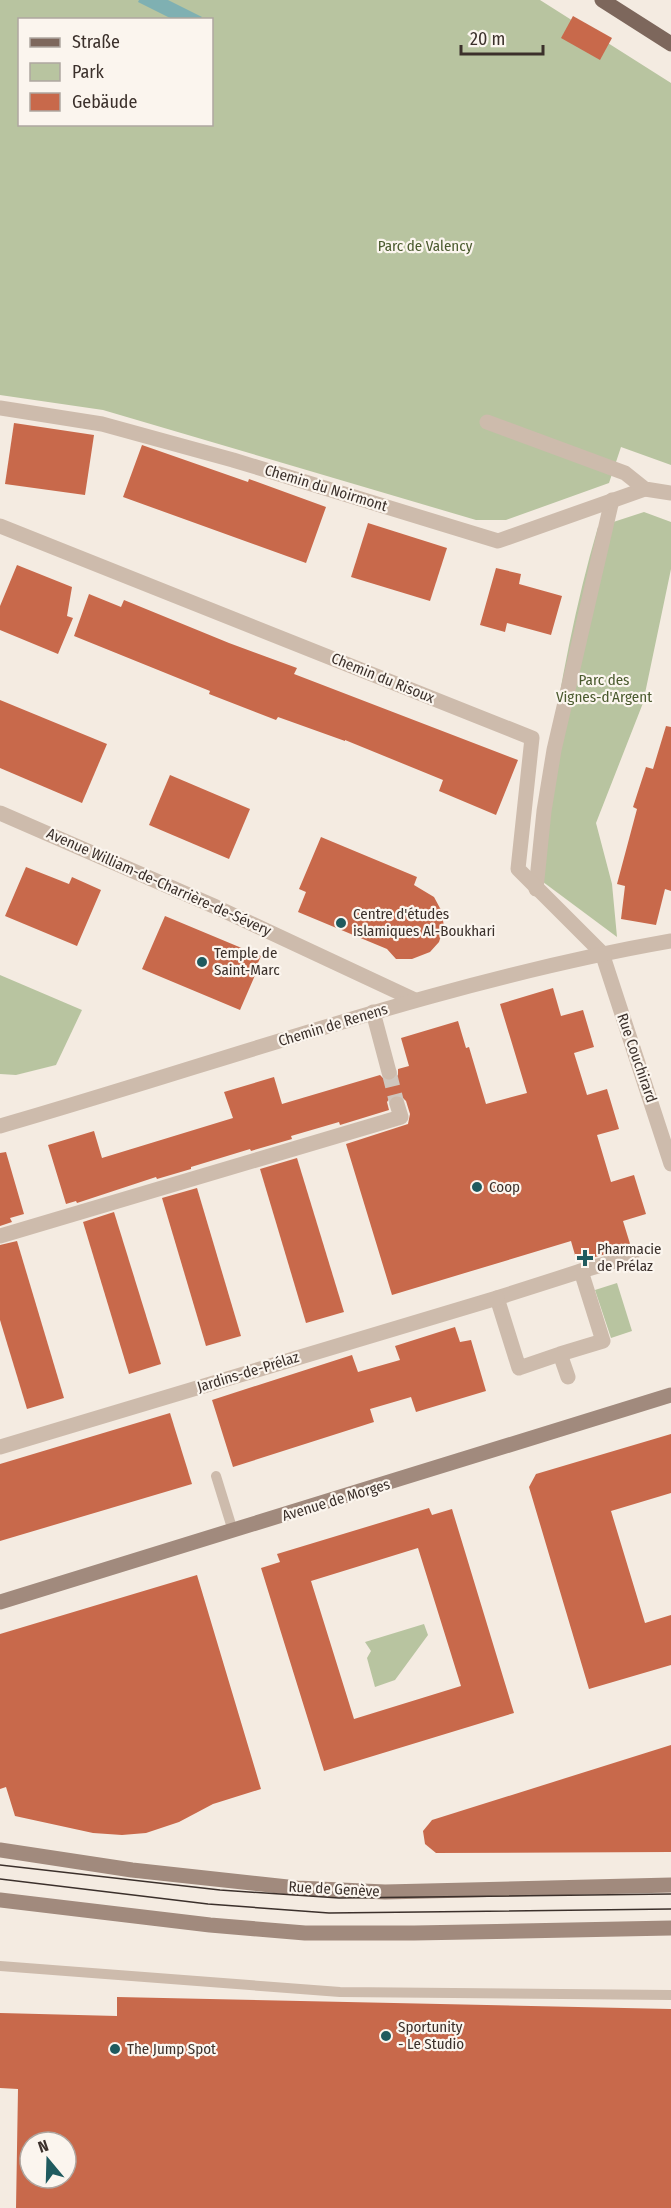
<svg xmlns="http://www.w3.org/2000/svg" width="671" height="2208" viewBox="0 0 671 2208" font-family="'Fira Sans Condensed',sans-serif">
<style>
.green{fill:#b8c4a0;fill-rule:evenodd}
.water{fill:#7fb0b2}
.building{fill:#c8694b;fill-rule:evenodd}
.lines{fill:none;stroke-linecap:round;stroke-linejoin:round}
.pedestrian-tunnel{stroke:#cfc6bd;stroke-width:15;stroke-dasharray:15 8;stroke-linecap:butt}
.service{stroke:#cdbbac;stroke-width:10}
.pedestrian{stroke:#cdbbac;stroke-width:15}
.minor{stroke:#cdbbac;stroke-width:15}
.secondary{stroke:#a18a7d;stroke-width:15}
.primary{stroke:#7d675c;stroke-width:15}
.tram{stroke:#3b302b;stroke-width:1.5}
.poi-dot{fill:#1f5a5e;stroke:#fbf5ee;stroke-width:2}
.labels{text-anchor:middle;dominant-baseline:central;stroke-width:4.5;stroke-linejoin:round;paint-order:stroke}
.park-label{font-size:15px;fill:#4a5a2e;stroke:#fbf5ee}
.street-label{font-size:15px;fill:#3b302b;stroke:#fbf5ee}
.poi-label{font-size:15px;fill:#3b302b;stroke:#fbf5ee;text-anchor:start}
</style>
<rect width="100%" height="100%" fill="#f4ebe1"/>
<g class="green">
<path d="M 0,0 L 540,0 L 671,83 L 671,465 L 621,447 L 609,483 L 506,520 L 476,520 L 103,410 L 0,395 ZM 20,20 L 212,20 L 212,124 L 20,124 Z"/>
<path d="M 644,512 L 671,522 L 671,569 L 643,703 L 596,823 L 612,884 L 617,937 L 531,873 C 549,757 565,639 598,527 Z"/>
<path d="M 0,975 L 82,1010 L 56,1065 L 16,1075 L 0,1074 Z"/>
<path d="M 617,1283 L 632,1331 L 611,1338 L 595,1290 Z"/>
<path d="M 424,1624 L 428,1635 L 395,1680 L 375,1687 L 367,1658 L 371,1651 L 365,1642 Z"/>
</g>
<path class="water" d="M 139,0 L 168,0 L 202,17 L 200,19 L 172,19 L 138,2 Z"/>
<g class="building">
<path d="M 573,16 L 612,38 L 600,60 L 561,38 Z"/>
<path d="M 14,423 L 94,435 L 85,495 L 5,484 Z"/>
<path d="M 142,445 L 248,482 L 249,479 L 326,507 L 306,563 L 123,497 Z"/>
<path d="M 368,523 L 447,548 L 430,601 L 351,577 Z"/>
<path d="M 17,565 L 72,587 L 67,616 L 73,618 L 58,654 L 0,630 L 0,606 Z"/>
<path d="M 496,568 L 521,574 L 519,584 L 562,596 L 551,635 L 507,623 L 505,632 L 480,625 Z"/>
<path d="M 89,594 L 121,607 L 124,600 L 229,643 L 297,668 L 294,674 L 518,760 L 496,815 L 439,791 L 443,780 L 345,740 L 345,741 L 278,717 L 276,720 L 209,694 L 210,691 L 74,636 Z"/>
<path d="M 0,700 L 107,744 L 82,803 L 0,768 Z"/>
<path d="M 666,726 L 671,727 L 671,891 L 665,889 L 656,925 L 621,919 L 625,886 L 617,884 L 637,809 L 633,807 L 646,767 L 653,769 Z"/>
<path d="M 170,775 L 250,809 L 229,859 L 149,825 Z"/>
<path d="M 321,837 L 417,877 L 414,885 L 434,897 L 441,910 L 444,926 L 439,942 L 430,952 L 412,959 L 396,959 L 387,949 L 298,912 L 306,892 L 299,889 Z"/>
<path d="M 26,867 L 69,884 L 72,877 L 101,890 L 77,946 L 5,916 Z"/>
<path d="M 165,916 L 261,956 L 254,972 L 256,973 L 240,1010 L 142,969 Z"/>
<path d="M 553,988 L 561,1016 L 583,1010 L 594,1047 L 574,1053 L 587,1095 L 607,1089 L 619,1129 L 597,1135 L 611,1182 L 634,1175 L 646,1214 L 623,1221 L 631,1247 L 577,1262 L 571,1241 L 392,1295 L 346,1144 L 408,1124 L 410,1114 L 406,1101 L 399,1094 L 390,1098 L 387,1102 L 389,1110 L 340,1125 L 339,1122 L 291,1136 L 292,1139 L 251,1151 L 250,1149 L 191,1167 L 191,1169 L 157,1179 L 156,1177 L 77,1203 L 76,1201 L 66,1204 L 48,1145 L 94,1131 L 102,1158 L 233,1118 L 224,1092 L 274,1077 L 282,1104 L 380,1075 L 386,1081 L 392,1081 L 398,1075 L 398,1069 L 409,1066 L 401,1038 L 458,1021 L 466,1048 L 469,1047 L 486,1104 L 527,1093 L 500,1004 Z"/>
<path d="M 6,1152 L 24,1214 L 10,1218 L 12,1222 L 0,1226 L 0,1153 Z"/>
<path d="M 297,1158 L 344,1312 L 306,1323 L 260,1169 Z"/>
<path d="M 197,1188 L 241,1336 L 206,1346 L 162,1198 Z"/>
<path d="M 114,1212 L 161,1364 L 129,1374 L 83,1222 Z"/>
<path d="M 17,1241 L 64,1398 L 27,1409 L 0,1320 L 0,1245 Z"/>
<path d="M 455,1327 L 460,1342 L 471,1340 L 486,1391 L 416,1412 L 411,1397 L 370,1409 L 374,1422 L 233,1467 L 212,1400 L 352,1355 L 358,1372 L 400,1360 L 395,1346 Z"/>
<path d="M 170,1413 L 192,1484 L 0,1541 L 0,1464 Z"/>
<path d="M 671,1434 L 671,1493 L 611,1511 L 645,1623 L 671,1615 L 671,1665 L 589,1689 L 529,1487 L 536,1474 Z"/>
<path d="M 429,1508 L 432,1515 L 452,1509 L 514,1713 L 324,1771 L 261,1568 L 280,1562 L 277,1554 ZM 418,1548 L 461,1686 L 354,1719 L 311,1581 Z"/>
<path d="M 197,1575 L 261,1789 L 213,1804 L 179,1822 L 146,1833 L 122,1835 L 93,1833 L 15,1816 L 6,1787 L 0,1789 L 0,1634 Z"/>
<path d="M 671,1745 L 671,1852 L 436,1853 L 425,1844 L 423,1831 L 432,1820 Z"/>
<path d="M 117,1997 L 671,2009 L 671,2208 L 16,2208 L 18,2089 L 0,2088 L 0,2013 L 117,2016 ZM 30,2142 L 66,2142 L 66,2178 L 30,2178 Z"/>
</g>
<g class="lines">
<path class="pedestrian-tunnel" d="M 389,1072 L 397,1104"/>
<g class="service">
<path d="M 216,1476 L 233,1531"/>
<path d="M 0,1966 L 340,1992 L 671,1995"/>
</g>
<g class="pedestrian">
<path d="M 536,889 L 544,811 L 554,750 L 612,500"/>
<path d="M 373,1012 L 389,1072"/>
<path d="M 0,1236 L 401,1117 L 397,1104"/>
<path d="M 581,1271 L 632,1256"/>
<path d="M 560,1354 L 603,1341 L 581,1271 L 497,1298 L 519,1368 L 560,1354 L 568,1377"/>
<path d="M 0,1447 L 497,1298"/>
</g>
<g class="minor">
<path d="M 0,408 L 102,424 L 233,460 L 498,541 L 645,489"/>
<path d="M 487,422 L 625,473 L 645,489 L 671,493"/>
<path d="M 0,526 L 532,738 L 518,869 L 602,953 L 671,1164"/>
<path d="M 0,813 L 216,907 L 415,1000"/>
<path d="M 0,1126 C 223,1062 442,981 671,941"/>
</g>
<g class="secondary">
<path d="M 0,1602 L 671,1395"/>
<path d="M 0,1850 L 132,1870 L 297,1888 L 385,1892 L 671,1885"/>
<path d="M 0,1900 L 210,1925 L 305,1933 L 414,1933 L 671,1928"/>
</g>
<path class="primary" d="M 602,0 L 671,44"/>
<g class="tram">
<path d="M 0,1865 L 220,1890 L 339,1898 L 671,1894"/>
<path d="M 0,1879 L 208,1904 L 329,1913 L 671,1909"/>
</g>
</g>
<g class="poi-dot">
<circle cx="341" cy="923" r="6"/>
<circle cx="202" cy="962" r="6"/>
<circle cx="477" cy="1187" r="6"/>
<path d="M582 1249h6v6h6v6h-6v6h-6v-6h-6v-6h6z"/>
<circle cx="386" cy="2036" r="6"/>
<circle cx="115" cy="2049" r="6"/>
</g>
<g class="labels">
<g class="park-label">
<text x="425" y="246">Parc de Valency</text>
<text x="604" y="680">Parc des<tspan x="604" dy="17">Vignes-d'Argent</tspan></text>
</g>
<g class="street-label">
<text transform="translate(326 488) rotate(17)">Chemin du Noirmont</text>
<text transform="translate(383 678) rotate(22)">Chemin du Risoux</text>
<text transform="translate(159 882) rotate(24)">Avenue William-de-Charrière-de-Sévery</text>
<text transform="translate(333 1025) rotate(-17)">Chemin de Renens</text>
<text transform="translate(637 1058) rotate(71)">Rue Couchirard</text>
<text transform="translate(248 1372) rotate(-17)">Jardins-de-Prélaz</text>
<text transform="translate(336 1500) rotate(-17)">Avenue de Morges</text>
<text transform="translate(334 1889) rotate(3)">Rue de Genève</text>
</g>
<g class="poi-label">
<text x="353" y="914">Centre d'études<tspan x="353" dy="17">islamiques Al-Boukhari</tspan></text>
<text x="214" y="953">Temple de<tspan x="214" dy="17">Saint-Marc</tspan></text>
<text x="489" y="1187">Coop</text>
<text x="597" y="1249">Pharmacie<tspan x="597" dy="17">de Prélaz</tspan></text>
<text x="398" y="2027">Sportunity<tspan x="398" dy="17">- Le Studio</tspan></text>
<text x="127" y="2049">The Jump Spot</text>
</g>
</g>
<rect x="18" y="18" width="195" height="108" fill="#fbf5ee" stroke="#aea6a0" stroke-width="1.5"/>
<rect x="30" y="38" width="30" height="9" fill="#7d675c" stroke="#aea6a0" stroke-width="1.5"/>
<text x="72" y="48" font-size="18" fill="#3b302b">Straße</text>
<rect x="30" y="63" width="30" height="18" fill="#b8c4a0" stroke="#aea6a0" stroke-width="1.5"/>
<text x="72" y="78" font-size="18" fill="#3b302b">Park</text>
<rect x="30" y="93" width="30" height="18" fill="#c8694b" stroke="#aea6a0" stroke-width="1.5"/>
<text x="72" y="108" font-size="18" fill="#3b302b">Gebäude</text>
<g transform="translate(48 2160) rotate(341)"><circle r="28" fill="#fbf5ee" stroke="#aea6a0" stroke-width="1.5"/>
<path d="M0-4.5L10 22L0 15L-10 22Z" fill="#1f5a5e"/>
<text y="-9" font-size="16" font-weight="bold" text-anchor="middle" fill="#3b302b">N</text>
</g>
<path d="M461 45v9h82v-9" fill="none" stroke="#3b302b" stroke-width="3"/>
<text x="470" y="45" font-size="18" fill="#3b302b" stroke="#fbf5ee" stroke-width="4.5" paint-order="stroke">20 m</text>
</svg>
